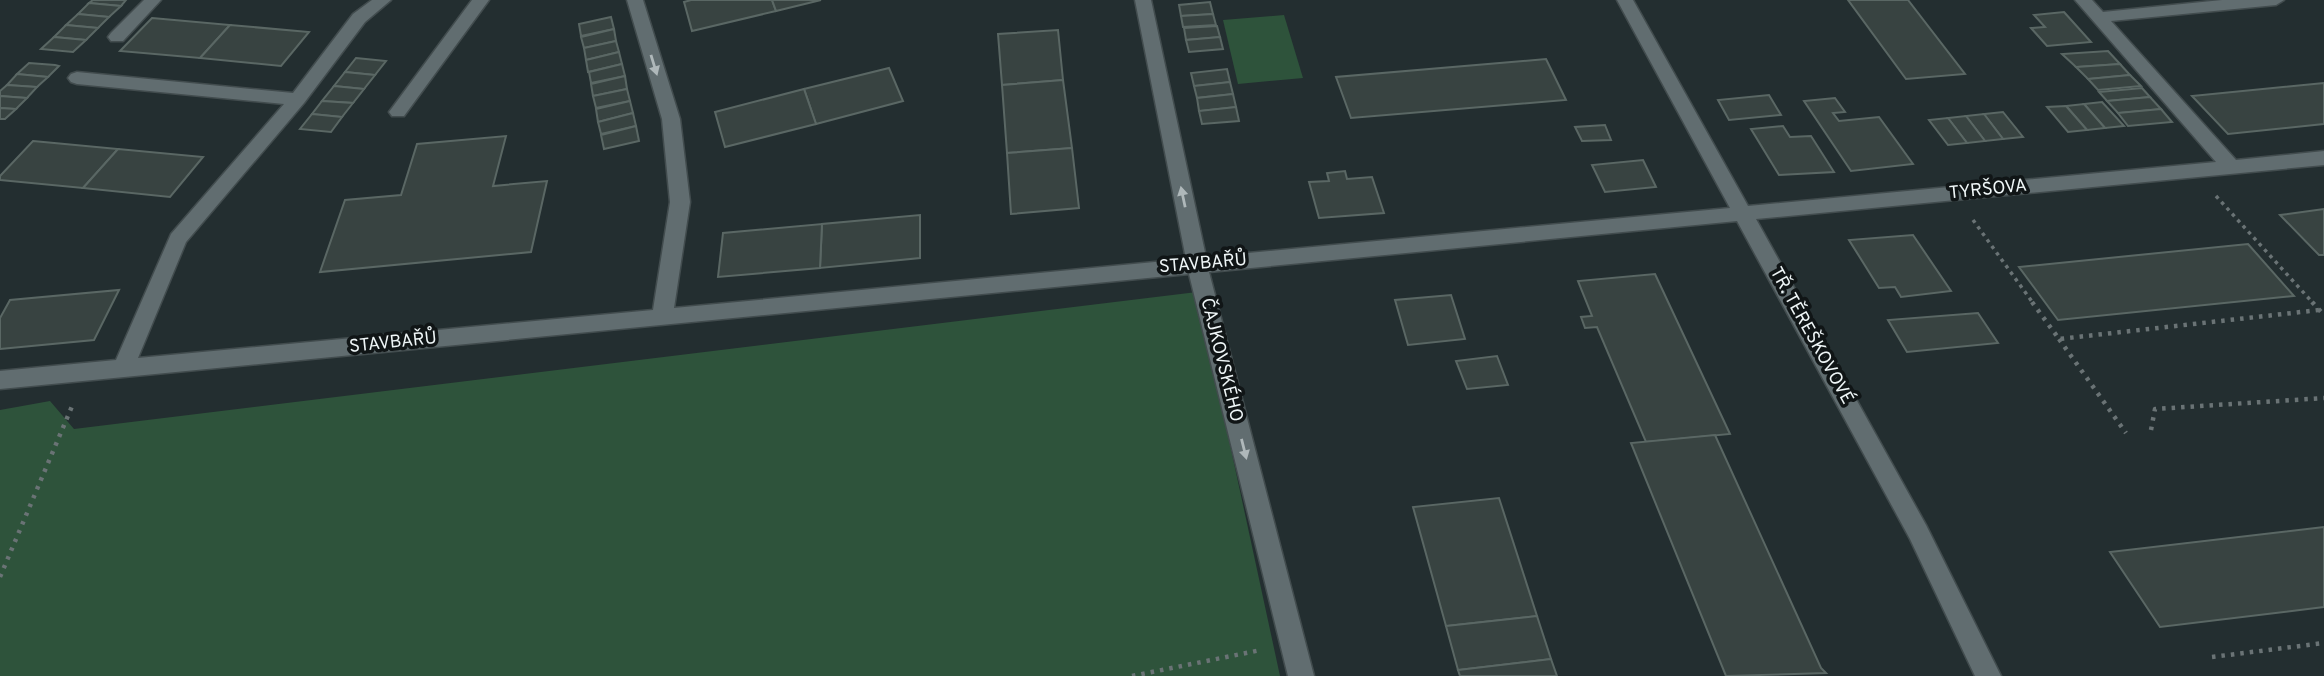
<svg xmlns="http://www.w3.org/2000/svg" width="2324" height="676" viewBox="0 0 2324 676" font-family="Overpass,sans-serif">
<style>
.green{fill:#2e533b}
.building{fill:#384341;stroke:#5a6764;stroke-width:2}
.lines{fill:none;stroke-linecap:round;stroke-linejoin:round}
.minor-casing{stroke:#424c4e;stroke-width:3}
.path-far1{stroke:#6a7375;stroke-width:3.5;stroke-dasharray:3.5 4.5;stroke-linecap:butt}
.path{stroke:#6a7375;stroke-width:4.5;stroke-dasharray:3.5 6;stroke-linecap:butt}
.minor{fill:#616d70;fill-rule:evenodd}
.oneway{fill:#afb8ba}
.labels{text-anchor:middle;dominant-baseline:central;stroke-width:7;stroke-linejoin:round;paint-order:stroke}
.street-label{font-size:18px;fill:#eff6f7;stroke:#101516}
</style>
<rect width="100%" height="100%" fill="#232e30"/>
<g class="green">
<path d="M 1284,15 L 1303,78 L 1238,84 L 1223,20 Z"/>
<path d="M 1197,292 L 1280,676 L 0,676 L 0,410 L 50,401 L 74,429 Z"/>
</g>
<g class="building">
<path d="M 93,0 L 126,0 L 121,6 L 89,3 Z"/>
<path d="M 691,0 L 772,0 L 776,11 L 692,31 L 684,2 Z"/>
<path d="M 772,0 L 821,0 L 776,11 Z"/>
<path d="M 1848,0 L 1908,0 L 1965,74 L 1906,79 Z"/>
<path d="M 1210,2 L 1213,14 L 1181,16 L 1179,5 Z"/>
<path d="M 89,3 L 121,6 L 109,17 L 78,14 Z"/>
<path d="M 2064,12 L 2091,42 L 2047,46 L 2031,28 L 2045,27 L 2034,15 Z"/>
<path d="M 78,14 L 109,17 L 98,28 L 66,25 Z"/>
<path d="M 1213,14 L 1216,25 L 1183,27 L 1181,16 Z"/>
<path d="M 611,17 L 614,29 L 581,36 L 579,24 Z"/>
<path d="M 152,18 L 230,25 L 200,58 L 120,51 Z"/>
<path d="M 66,25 L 98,28 L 86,40 L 54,37 Z"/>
<path d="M 230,25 L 309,32 L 281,66 L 200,58 Z"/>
<path d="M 1217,26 L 1220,37 L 1186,40 L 1184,28 Z"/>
<path d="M 614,29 L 616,41 L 584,48 L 581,37 Z"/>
<path d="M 1058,30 L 1063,80 L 1002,85 L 998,34 Z"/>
<path d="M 54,37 L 86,40 L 73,52 L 41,49 Z"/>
<path d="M 1220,37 L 1223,49 L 1189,52 L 1186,40 Z"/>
<path d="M 616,41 L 619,52 L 586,60 L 584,48 Z"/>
<path d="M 2108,51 L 2120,64 L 2076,67 L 2062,54 Z"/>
<path d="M 619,52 L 622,64 L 588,72 L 586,60 Z"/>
<path d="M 356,58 L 386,61 L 375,75 L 345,72 Z"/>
<path d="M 1546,59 L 1566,100 L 1351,118 L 1336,77 Z"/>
<path d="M 29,63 L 55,65 L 59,66 L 48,77 L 17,74 Z"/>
<path d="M 622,64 L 625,76 L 591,83 L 589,72 Z"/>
<path d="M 2120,64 L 2130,75 L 2088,79 L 2076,67 Z"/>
<path d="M 889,68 L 903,101 L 816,124 L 804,89 Z"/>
<path d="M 1227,69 L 1230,82 L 1194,86 L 1191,73 Z"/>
<path d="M 345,72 L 375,75 L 364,89 L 334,86 Z"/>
<path d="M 17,74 L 48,77 L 37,87 L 7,85 Z"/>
<path d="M 2130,75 L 2141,86 L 2098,90 L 2088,79 Z"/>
<path d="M 625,76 L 627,89 L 593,96 L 591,84 Z"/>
<path d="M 1063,80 L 1072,148 L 1007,153 L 1002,85 Z"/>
<path d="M 1230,82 L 1233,94 L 1197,98 L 1194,86 Z"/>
<path d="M 2324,83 L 2324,124 L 2228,134 L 2192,96 Z"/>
<path d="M 7,85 L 37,87 L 27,98 L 0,96 L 0,91 Z"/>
<path d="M 334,86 L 364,89 L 353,103 L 322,101 Z"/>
<path d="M 2142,88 L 2150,97 L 2107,101 L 2099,92 Z"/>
<path d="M 627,89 L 630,101 L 596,108 L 593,96 Z"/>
<path d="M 804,89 L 816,124 L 725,147 L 715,112 Z"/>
<path d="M 1233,94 L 1236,107 L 1199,111 L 1197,98 Z"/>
<path d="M 1769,95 L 1781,115 L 1729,120 L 1718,100 Z"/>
<path d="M 0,96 L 27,98 L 16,109 L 0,108 Z"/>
<path d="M 2150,97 L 2161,109 L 2118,113 L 2107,101 Z"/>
<path d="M 1835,98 L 1845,112 L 1833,113 L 1839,121 L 1879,117 L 1913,164 L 1851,171 L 1804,101 Z"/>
<path d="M 322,101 L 353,103 L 342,117 L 312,114 Z"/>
<path d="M 630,101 L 633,113 L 598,122 L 596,109 Z"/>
<path d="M 2102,102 L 2124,126 L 2105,128 L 2084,104 Z"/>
<path d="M 2084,104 L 2105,128 L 2087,130 L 2066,106 Z"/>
<path d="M 2066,106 L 2087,130 L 2068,132 L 2047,107 Z"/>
<path d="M 1236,107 L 1239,121 L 1202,124 L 1199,111 Z"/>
<path d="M 0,108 L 16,109 L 5,119 L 0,119 Z"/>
<path d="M 2161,109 L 2172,122 L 2128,126 L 2118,113 Z"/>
<path d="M 2003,112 L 2023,137 L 2003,139 L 1984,114 Z"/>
<path d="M 633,113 L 636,126 L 601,134 L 598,122 Z"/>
<path d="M 312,114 L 342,117 L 331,132 L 300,129 Z"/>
<path d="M 1984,114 L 2003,139 L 1985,141 L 1966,116 Z"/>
<path d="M 1966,116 L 1985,141 L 1967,143 L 1948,118 Z"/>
<path d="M 1948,118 L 1967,143 L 1948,145 L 1929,120 Z"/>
<path d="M 1605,125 L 1611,140 L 1582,141 L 1575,127 Z"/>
<path d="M 636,126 L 639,141 L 604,149 L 601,135 Z"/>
<path d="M 1783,126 L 1790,137 L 1811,136 L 1834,172 L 1779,175 L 1751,129 Z"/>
<path d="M 506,136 L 493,186 L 547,181 L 531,252 L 320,272 L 345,200 L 401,195 L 417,144 Z"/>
<path d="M 33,141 L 118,149 L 83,188 L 0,180 L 0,176 Z"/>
<path d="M 1072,148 L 1079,208 L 1011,214 L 1007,153 Z"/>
<path d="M 118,149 L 203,157 L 170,197 L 83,188 Z"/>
<path d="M 1643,160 L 1656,187 L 1605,192 L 1592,165 Z"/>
<path d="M 1345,171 L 1347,179 L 1372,177 L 1384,213 L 1319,218 L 1309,182 L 1329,181 L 1327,173 Z"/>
<path d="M 2324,209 L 2324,255 L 2319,255 L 2280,215 Z"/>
<path d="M 920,215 L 920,258 L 820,268 L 822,224 Z"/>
<path d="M 822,224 L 820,268 L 718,277 L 723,233 Z"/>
<path d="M 1913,235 L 1951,291 L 1901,297 L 1895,287 L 1879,288 L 1849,240 Z"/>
<path d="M 2248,244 L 2294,296 L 2058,320 L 2019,267 Z"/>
<path d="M 1655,274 L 1730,434 L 1646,442 L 1597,327 L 1585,328 L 1581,317 L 1592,316 L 1578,281 Z"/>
<path d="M 119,290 L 94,340 L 0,349 L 0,318 L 10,300 Z"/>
<path d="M 1451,295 L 1465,339 L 1408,345 L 1395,300 Z"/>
<path d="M 1978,313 L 1998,343 L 1907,352 L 1888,320 Z"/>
<path d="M 1497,356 L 1508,385 L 1467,389 L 1456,361 Z"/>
<path d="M 1715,435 L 1821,668 L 1826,673 L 1726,676 L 1631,443 Z"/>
<path d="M 1499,498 L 1537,616 L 1446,626 L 1413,507 Z"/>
<path d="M 2324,527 L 2324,607 L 2160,627 L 2110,552 Z"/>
<path d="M 1537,616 L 1551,659 L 1458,670 L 1446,626 Z"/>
<path d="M 1551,659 L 1557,676 L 1460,676 L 1458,670 Z"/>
</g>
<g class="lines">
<defs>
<g id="minor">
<path d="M 144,0 L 161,0 L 123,41 L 111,41 L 108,37 L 111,33 Z"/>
<path d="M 372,0 L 391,0 L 365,22 L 304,103 L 186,242 L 138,358 L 653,310 L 670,202 L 662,119 L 627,0 L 643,0 L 680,119 L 690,202 L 674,308 L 1186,259 L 1135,0 L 1151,0 L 1206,257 L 1730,208 L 1617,0 L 1633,0 L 1748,206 L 2216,162 L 2075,0 L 2092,0 L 2103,12 L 2222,0 L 2284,0 L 2276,5 L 2111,21 L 2236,160 L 2324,151 L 2324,165 L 1756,219 L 1926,525 L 2001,676 L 1975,676 L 1910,539 L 1737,221 L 1209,272 L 1314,676 L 1288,676 L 1189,274 L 0,389 L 0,371 L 116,360 L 171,234 L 284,104 L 77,84 L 71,82 L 68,78 L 71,74 L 77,72 L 293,93 L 353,14 Z"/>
<path d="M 472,0 L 489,0 L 404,116 L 392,116 L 389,112 L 392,108 Z"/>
</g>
</defs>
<use href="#minor" class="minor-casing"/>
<g class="path-far1">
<path d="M 2216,196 L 2313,303"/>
<path d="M 1973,220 L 2033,303"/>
</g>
<g class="path">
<path d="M 2032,302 L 2059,339 L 2319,310"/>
<path d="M 2312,302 L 2324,315"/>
<path d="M 2059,339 L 2126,433"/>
<path d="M 2151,430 L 2155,409 L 2324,398"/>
<path d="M 0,577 L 73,404"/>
<path d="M 2212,657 L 2324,643"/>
<path d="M 1132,676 L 1261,650"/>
</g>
<use href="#minor" class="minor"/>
</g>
<defs><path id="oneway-solid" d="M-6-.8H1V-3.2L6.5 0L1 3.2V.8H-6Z" transform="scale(1.75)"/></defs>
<g class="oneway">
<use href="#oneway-solid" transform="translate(654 65) rotate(73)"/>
<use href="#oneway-solid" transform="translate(1183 197) rotate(-102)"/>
<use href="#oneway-solid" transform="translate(1244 449) rotate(76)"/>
</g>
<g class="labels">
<g class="street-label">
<text transform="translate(1988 190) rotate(-6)">TYRŠOVA</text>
<text transform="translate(1203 264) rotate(-5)">STAVBAŘŮ</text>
<text transform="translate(1811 336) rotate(61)">TŘ. TĚREŠKOVOVÉ</text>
<text transform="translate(393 343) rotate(-6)">STAVBAŘŮ</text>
<text transform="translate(1221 360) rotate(76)">ČAJKOVSKÉHO</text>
</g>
</g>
</svg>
